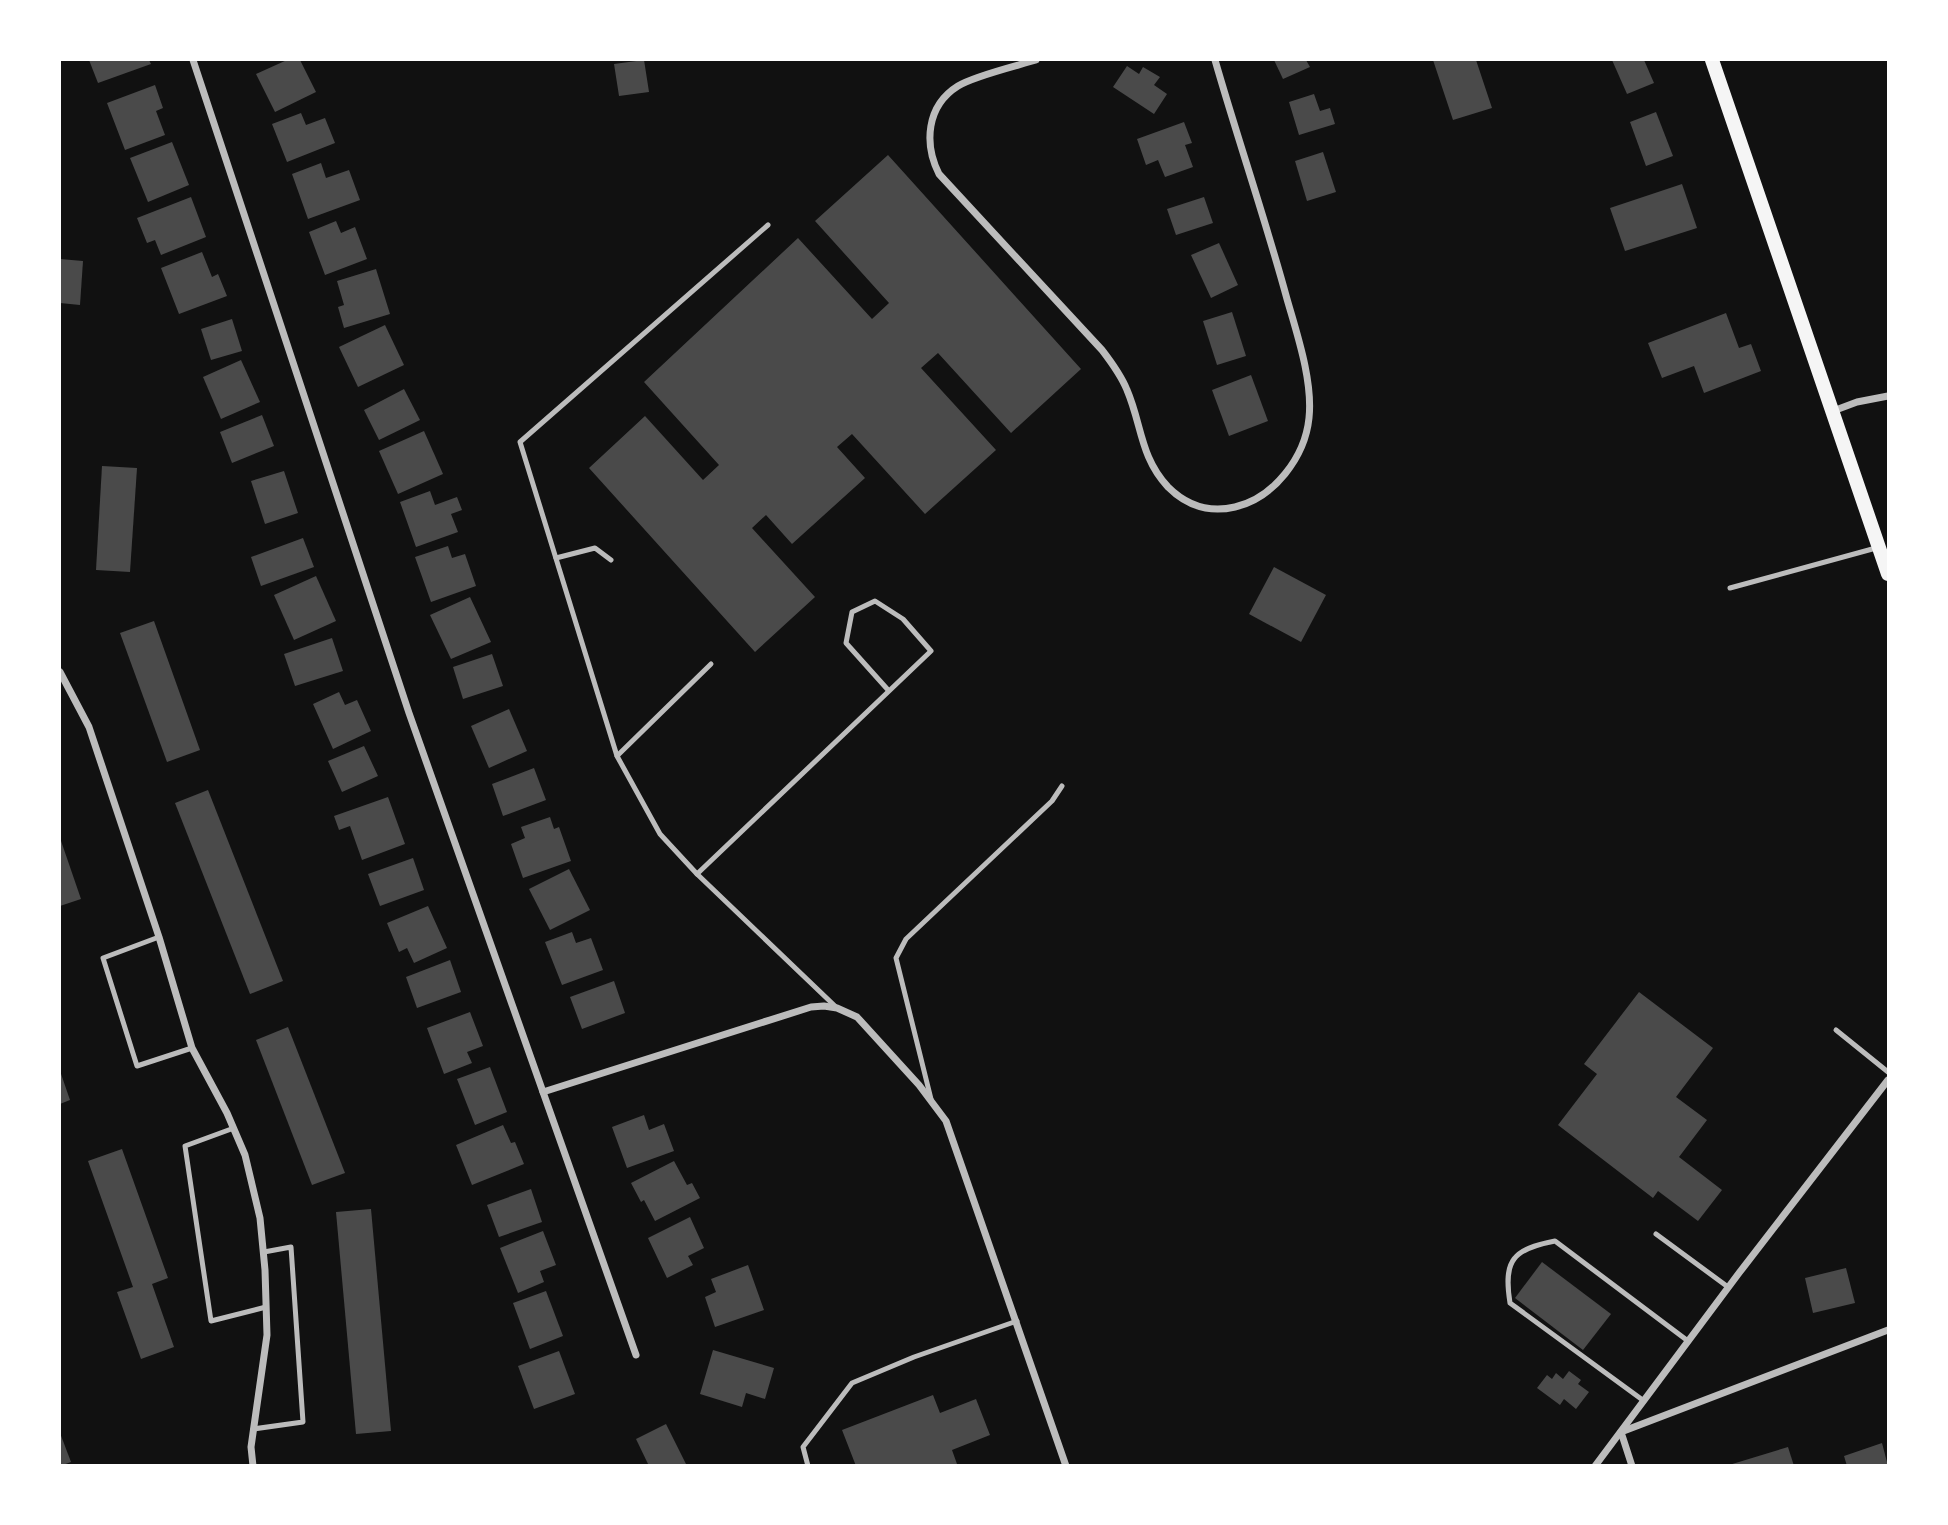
<svg xmlns="http://www.w3.org/2000/svg" width="1948" height="1525" viewBox="0 0 1948 1525" font-family="Quicksand,sans-serif">
<style>
.building{fill:#4a4a4a}
.lines{fill:none;stroke-linecap:round;stroke-linejoin:round}
.service{stroke:#bcbcbc;stroke-width:5}
.minor{stroke:#bcbcbc;stroke-width:7}
.secondary{stroke:#f5f5f5;stroke-width:14}
</style>
<rect width="100%" height="100%" fill="#111"/>
<g class="building">
<path d="M 89,60 L 149,60 L 151,64 L 98,83 Z"/>
<path d="M 287,60 L 300,60 L 316,92 L 275,112 L 256,74 Z"/>
<path d="M 644,60 L 649,92 L 619,96 L 614,64 Z"/>
<path d="M 1274,60 L 1306,60 L 1310,67 L 1283,79 Z"/>
<path d="M 1433,60 L 1476,60 L 1492,108 L 1453,120 Z"/>
<path d="M 1612,60 L 1644,60 L 1654,83 L 1627,94 Z"/>
<path d="M 1127,66 L 1139,74 L 1143,67 L 1160,77 L 1154,85 L 1167,94 L 1154,114 L 1113,87 Z"/>
<path d="M 155,85 L 163,108 L 156,111 L 165,135 L 125,150 L 107,103 Z"/>
<path d="M 1314,94 L 1320,111 L 1330,108 L 1335,124 L 1299,135 L 1289,102 Z"/>
<path d="M 1656,112 L 1673,156 L 1646,166 L 1630,122 Z"/>
<path d="M 301,113 L 306,125 L 325,118 L 335,143 L 287,162 L 272,124 Z"/>
<path d="M 1184,122 L 1192,143 L 1185,145 L 1193,167 L 1165,177 L 1158,160 L 1146,165 L 1137,139 Z"/>
<path d="M 172,142 L 189,185 L 148,202 L 130,158 Z"/>
<path d="M 1323,152 L 1336,192 L 1307,201 L 1295,161 Z"/>
<path d="M 888,155 L 1081,369 L 1011,433 L 938,353 L 921,368 L 996,450 L 925,514 L 852,434 L 837,447 L 865,478 L 792,544 L 766,515 L 752,528 L 815,597 L 755,652 L 589,468 L 645,416 L 703,480 L 719,465 L 644,382 L 798,238 L 872,319 L 889,303 L 815,221 Z"/>
<path d="M 321,163 L 326,178 L 349,170 L 360,200 L 308,219 L 292,174 Z"/>
<path d="M 1682,184 L 1697,228 L 1625,251 L 1610,208 Z"/>
<path d="M 191,197 L 206,237 L 161,255 L 155,240 L 147,243 L 137,218 Z"/>
<path d="M 1204,197 L 1213,223 L 1176,235 L 1167,209 Z"/>
<path d="M 336,221 L 341,233 L 355,227 L 367,259 L 325,275 L 309,232 Z"/>
<path d="M 1219,243 L 1238,285 L 1211,298 L 1191,255 Z"/>
<path d="M 202,252 L 212,277 L 218,274 L 227,296 L 179,314 L 161,268 Z"/>
<path d="M 60,259 L 83,261 L 80,305 L 60,303 Z"/>
<path d="M 376,269 L 390,314 L 344,328 L 338,307 L 344,305 L 337,281 Z"/>
<path d="M 1232,312 L 1246,356 L 1217,365 L 1203,321 Z"/>
<path d="M 1726,313 L 1739,348 L 1751,344 L 1761,371 L 1704,393 L 1694,366 L 1662,378 L 1648,343 Z"/>
<path d="M 232,319 L 242,351 L 211,360 L 201,329 Z"/>
<path d="M 385,325 L 404,365 L 358,387 L 339,347 Z"/>
<path d="M 241,360 L 260,402 L 221,419 L 203,377 Z"/>
<path d="M 1251,375 L 1268,421 L 1229,436 L 1212,390 Z"/>
<path d="M 404,389 L 420,420 L 379,440 L 364,410 Z"/>
<path d="M 262,415 L 274,446 L 232,463 L 220,432 Z"/>
<path d="M 424,431 L 443,474 L 398,494 L 379,451 Z"/>
<path d="M 102,466 L 137,468 L 130,572 L 96,570 Z"/>
<path d="M 284,471 L 298,513 L 265,524 L 251,481 Z"/>
<path d="M 430,491 L 435,505 L 457,497 L 462,510 L 451,514 L 458,532 L 416,547 L 400,502 Z"/>
<path d="M 303,538 L 314,567 L 261,586 L 251,557 Z"/>
<path d="M 448,546 L 452,558 L 465,554 L 476,586 L 431,602 L 415,557 Z"/>
<path d="M 1274,567 L 1326,595 L 1301,642 L 1249,614 Z"/>
<path d="M 316,576 L 336,621 L 294,640 L 274,595 Z"/>
<path d="M 470,597 L 491,642 L 451,659 L 430,615 Z"/>
<path d="M 154,621 L 200,750 L 167,762 L 120,633 Z"/>
<path d="M 332,638 L 343,671 L 295,686 L 284,654 Z"/>
<path d="M 492,654 L 503,686 L 463,699 L 453,667 Z"/>
<path d="M 339,692 L 345,705 L 357,700 L 371,731 L 333,749 L 313,704 Z"/>
<path d="M 509,709 L 527,751 L 489,768 L 471,726 Z"/>
<path d="M 364,746 L 378,776 L 342,792 L 328,761 Z"/>
<path d="M 534,768 L 546,800 L 503,816 L 492,784 Z"/>
<path d="M 208,790 L 283,981 L 250,994 L 175,803 Z"/>
<path d="M 388,797 L 405,844 L 362,860 L 350,826 L 339,830 L 334,816 Z"/>
<path d="M 550,817 L 554,829 L 559,827 L 571,861 L 523,878 L 511,844 L 525,838 L 521,827 Z"/>
<path d="M 60,838 L 81,899 L 60,906 Z"/>
<path d="M 413,858 L 424,890 L 380,906 L 368,874 Z"/>
<path d="M 569,869 L 590,910 L 550,930 L 529,889 Z"/>
<path d="M 428,906 L 447,948 L 414,963 L 407,948 L 399,952 L 387,923 Z"/>
<path d="M 572,932 L 576,943 L 591,938 L 603,970 L 562,985 L 545,942 Z"/>
<path d="M 450,960 L 461,992 L 417,1008 L 406,977 Z"/>
<path d="M 614,981 L 625,1013 L 582,1029 L 570,997 Z"/>
<path d="M 1639,992 L 1713,1048 L 1676,1097 L 1707,1120 L 1679,1157 L 1722,1190 L 1698,1221 L 1658,1191 L 1653,1198 L 1558,1125 L 1597,1074 L 1584,1064 Z"/>
<path d="M 470,1012 L 483,1046 L 467,1052 L 472,1063 L 444,1074 L 427,1028 Z"/>
<path d="M 288,1027 L 345,1173 L 312,1185 L 256,1040 Z"/>
<path d="M 490,1067 L 507,1112 L 475,1125 L 457,1079 Z"/>
<path d="M 60,1071 L 70,1100 L 60,1104 Z"/>
<path d="M 644,1115 L 649,1130 L 664,1124 L 674,1151 L 627,1168 L 612,1127 Z"/>
<path d="M 503,1125 L 511,1143 L 515,1142 L 524,1164 L 472,1185 L 456,1145 Z"/>
<path d="M 122,1149 L 168,1278 L 152,1284 L 174,1347 L 141,1359 L 117,1292 L 133,1287 L 88,1161 Z"/>
<path d="M 674,1161 L 687,1185 L 692,1183 L 700,1198 L 655,1221 L 644,1200 L 641,1202 L 631,1183 Z"/>
<path d="M 531,1189 L 542,1222 L 499,1237 L 487,1205 Z"/>
<path d="M 371,1209 L 391,1431 L 356,1434 L 336,1212 Z"/>
<path d="M 690,1217 L 704,1248 L 688,1256 L 693,1265 L 667,1278 L 648,1238 Z"/>
<path d="M 543,1231 L 556,1265 L 540,1271 L 544,1282 L 518,1293 L 500,1248 Z"/>
<path d="M 1542,1262 L 1611,1314 L 1583,1350 L 1515,1298 Z"/>
<path d="M 748,1265 L 764,1310 L 715,1327 L 705,1297 L 716,1292 L 711,1279 Z"/>
<path d="M 1846,1268 L 1855,1303 L 1813,1313 L 1805,1278 Z"/>
<path d="M 546,1291 L 563,1336 L 530,1349 L 513,1303 Z"/>
<path d="M 713,1350 L 774,1368 L 765,1399 L 746,1393 L 742,1407 L 700,1394 Z"/>
<path d="M 559,1351 L 575,1394 L 534,1409 L 518,1366 Z"/>
<path d="M 1569,1371 L 1581,1380 L 1578,1384 L 1589,1392 L 1576,1409 L 1564,1399 L 1560,1405 L 1537,1388 L 1547,1375 L 1552,1379 L 1556,1373 L 1563,1379 Z"/>
<path d="M 933,1395 L 940,1413 L 976,1399 L 990,1435 L 952,1450 L 957,1464 L 954,1466 L 856,1466 L 842,1430 Z"/>
<path d="M 666,1424 L 687,1466 L 649,1466 L 636,1439 Z"/>
<path d="M 60,1433 L 71,1462 L 60,1466 Z"/>
<path d="M 1882,1443 L 1888,1466 L 1847,1466 L 1844,1456 Z"/>
<path d="M 1788,1447 L 1794,1466 L 1729,1466 L 1729,1465 Z"/>
</g>
<g class="lines">
<g class="service">
<path d="M 768,225 L 520,442 L 617,756 L 660,834 L 697,874 L 837,1008"/>
<path d="M 556,558 L 595,548 L 611,560"/>
<path d="M 1730,588 L 1876,548"/>
<path d="M 617,756 L 711,664"/>
<path d="M 697,874 L 931,651 L 903,619 L 875,601 L 852,612 L 846,643 L 889,691"/>
<path d="M 159,937 L 103,958 L 137,1066 L 192,1048"/>
<path d="M 1836,1030 L 1888,1072"/>
<path d="M 931,1099 L 896,958 L 906,939 L 1052,801 L 1062,786"/>
<path d="M 234,1128 L 185,1146 L 211,1321 L 266,1307"/>
<path d="M 1656,1234 L 1728,1287"/>
<path d="M 1644,1401 L 1510,1303 C 1503,1260 1513,1249 1555,1241 L 1688,1341"/>
<path d="M 253,1429 L 303,1422 L 291,1247 L 264,1252"/>
<path d="M 808,1466 L 803,1447 L 852,1383 L 914,1357 L 1017,1321"/>
</g>
<g class="minor">
<path d="M 193,60 L 409,713 L 636,1355"/>
<path d="M 1036,60 C 1016,66 974,76 958,86 C 926,106 924,144 939,174 L 1102,350 C 1112,363 1121,375 1127,390 C 1142,425 1140,457 1168,487 C 1187,506 1209,513 1235,507 C 1274,498 1305,457 1309,418 C 1313,381 1297,334 1287,299 C 1265,218 1238,140 1215,60"/>
<path d="M 1833,411 L 1857,402 L 1888,396"/>
<path d="M 60,672 L 89,727 L 159,937 L 192,1048 L 227,1113 L 245,1155 L 260,1218 L 265,1270 L 267,1335 L 251,1447 L 253,1466"/>
<path d="M 543,1092 L 811,1007 L 824,1006 L 837,1008 L 857,1017 L 919,1085 L 946,1121 L 1066,1466"/>
<path d="M 1595,1466 L 1739,1273 L 1888,1080"/>
<path d="M 1632,1466 L 1621,1432 L 1888,1330"/>
</g>
<path class="secondary" d="M 1712,60 L 1888,574"/>
</g>
<rect width="1948" height="1525" fill="none" stroke="#ffffff" stroke-width="122"/>
</svg>
